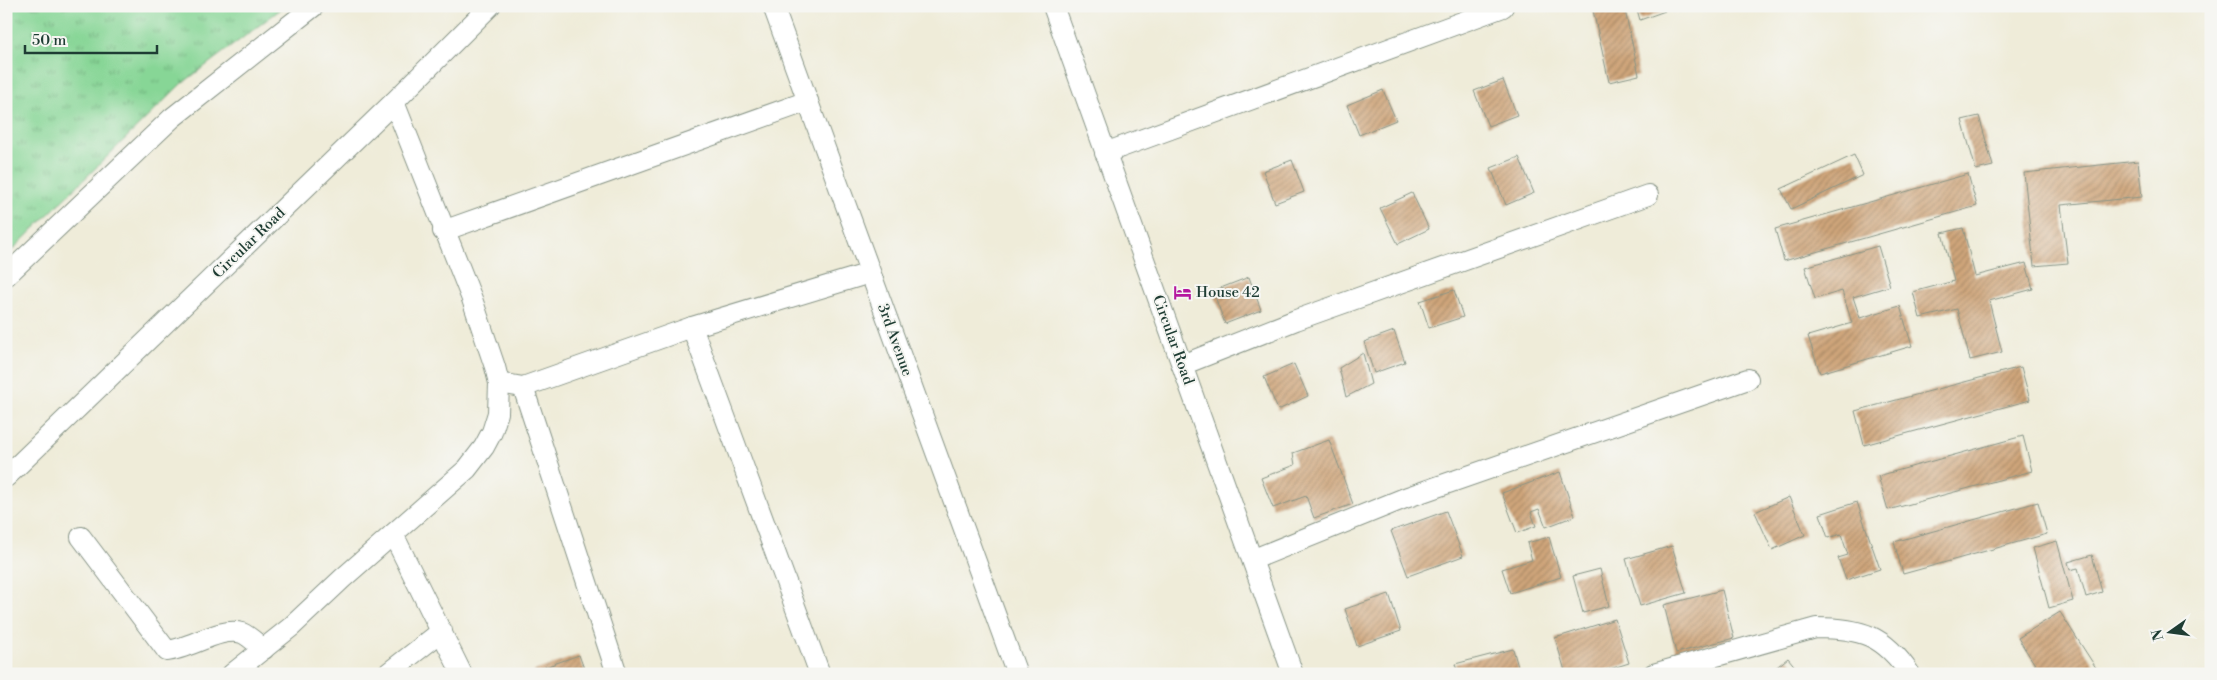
<svg xmlns="http://www.w3.org/2000/svg" width="2217" height="680" viewBox="0 0 2217 680" font-family="'Libre Bodoni',serif">
<style>
.grass{fill:url(#grass-tufts);stroke:#538a65}
.building{fill:url(#building-hatch)}
.lines{fill:none;stroke-linecap:round;stroke-linejoin:round}
.minor-casing{stroke:#879486;stroke-width:22}
.minor{stroke:#fff;stroke-width:20}
.labels{text-anchor:middle;dominant-baseline:central;stroke-width:4;stroke-linejoin:round;paint-order:stroke}
.street-label{font-size:15px;fill:#1f3d34;stroke:#f6f6f2}
.poi-label{font-size:15px;fill:#1f3d34;stroke:#f6f6f2;text-anchor:start}
</style>
<defs>
<pattern id="grass-tufts" width="24" height="20" patternUnits="userSpaceOnUse" patternTransform="scale(1.25)"><rect width="24" height="20" fill="#87d696"/><path d="M3 7l-1-3M5 7V3M7 7l1-3M15 17l-1-3M17 17v-4M19 17l1-3" fill="none" stroke="#6eaf7b"/></pattern>
<pattern id="building-hatch" width="6" height="6" patternUnits="userSpaceOnUse" patternTransform="scale(1.25)"><rect width="6" height="6" fill="#cfa57a"/><path d="M-1 1l2-2M0 6l6-6M5 7l2-2" fill="none" stroke="#a78865"/></pattern>
</defs>
<rect width="100%" height="100%" fill="#f6f6f2"/>
<filter id="ink" filterUnits="userSpaceOnUse"><feTurbulence type="fractalNoise" baseFrequency=".02" numOctaves="2"/><feDisplacementMap in="SourceGraphic" scale="10" xChannelSelector="R" yChannelSelector="G"/><feConvolveMatrix kernelMatrix="1 2 1 2 8 2 1 2 1" color-interpolation-filters="sRGB"/></filter>
<filter id="wash" filterUnits="userSpaceOnUse"><feTurbulence type="fractalNoise" baseFrequency=".0096" numOctaves="4" result="noise"/><feDisplacementMap in="SourceGraphic" scale="20" xChannelSelector="R" yChannelSelector="G"/><feGaussianBlur stdDeviation="1.12" result="paint"/><feColorMatrix in="noise" values="0 0 0 0 0 0 0 0 0 0 0 0 0 0 0 0 0 1.4 0 .05"/><feComposite in="paint" operator="in"/></filter>
<g filter="url(#wash)">
<rect width="100%" height="100%" fill="#efecd9"/>
<path class="grass" d="M 6,6 L 285,6 L 180,85 L 6,256 Z"/>
<g id="blocks">
<g class="building">
<path d="M 1592,6 L 1624,6 L 1639,75 L 1609,82 Z"/>
<path d="M 1636,6 L 1663,6 L 1665,11 L 1640,20 Z"/>
<path d="M 1503,80 L 1517,115 L 1488,126 L 1474,91 Z"/>
<path d="M 1383,90 L 1396,120 L 1359,135 L 1347,105 Z"/>
<path d="M 1979,116 L 1993,166 L 1976,170 L 1962,120 Z"/>
<path d="M 1854,155 L 1863,175 L 1791,209 L 1781,189 Z"/>
<path d="M 1519,157 L 1534,193 L 1506,205 L 1491,168 Z"/>
<path d="M 1292,160 L 1304,192 L 1275,203 L 1263,171 Z"/>
<path d="M 2138,161 L 2142,197 L 2061,205 L 2068,263 L 2034,266 L 2024,173 Z"/>
<path d="M 1968,174 L 1977,206 L 1784,261 L 1775,229 Z"/>
<path d="M 1412,193 L 1429,229 L 1398,244 L 1380,208 Z"/>
<path d="M 1963,228 L 1975,276 L 2026,263 L 2033,289 L 1989,301 L 2002,352 L 1970,360 L 1957,309 L 1920,318 L 1913,292 L 1954,281 L 1942,233 Z"/>
<path d="M 1878,246 L 1890,286 L 1853,297 L 1860,318 L 1900,306 L 1912,346 L 1820,373 L 1808,336 L 1852,323 L 1842,291 L 1815,299 L 1805,267 Z"/>
<path d="M 1249,277 L 1261,310 L 1225,324 L 1213,291 Z"/>
<path d="M 1454,290 L 1463,317 L 1429,328 L 1420,301 Z"/>
<path d="M 1394,331 L 1405,362 L 1374,373 L 1364,342 Z"/>
<path d="M 1363,353 L 1371,384 L 1346,397 L 1339,368 Z"/>
<path d="M 1294,364 L 1308,396 L 1278,410 L 1264,377 Z"/>
<path d="M 2021,367 L 2030,400 L 1864,445 L 1855,411 Z"/>
<path d="M 2023,436 L 2032,471 L 1888,510 L 1878,476 Z"/>
<path d="M 1329,440 L 1353,504 L 1314,518 L 1306,496 L 1273,508 L 1261,478 L 1295,465 L 1293,453 Z"/>
<path d="M 1560,472 L 1575,516 L 1546,527 L 1539,509 L 1531,512 L 1536,526 L 1517,533 L 1502,493 Z"/>
<path d="M 1789,497 L 1805,535 L 1772,550 L 1755,512 Z"/>
<path d="M 1857,502 L 1880,569 L 1846,580 L 1838,558 L 1848,555 L 1841,534 L 1828,538 L 1820,514 Z"/>
<path d="M 2038,502 L 2047,534 L 1903,574 L 1894,542 Z"/>
<path d="M 1446,511 L 1463,556 L 1408,576 L 1391,531 Z"/>
<path d="M 1549,537 L 1561,577 L 1510,593 L 1502,569 L 1532,560 L 1527,543 Z"/>
<path d="M 2057,541 L 2073,601 L 2049,608 L 2033,548 Z"/>
<path d="M 1672,546 L 1686,593 L 1640,606 L 1626,559 Z"/>
<path d="M 2092,555 L 2102,592 L 2086,597 L 2078,568 L 2070,570 L 2068,562 Z"/>
<path d="M 1600,569 L 1609,606 L 1583,613 L 1573,576 Z"/>
<path d="M 1722,590 L 1734,638 L 1676,653 L 1664,605 Z"/>
<path d="M 1389,594 L 1401,631 L 1357,646 L 1345,609 Z"/>
<path d="M 2060,612 L 2100,674 L 2041,674 L 2018,638 Z"/>
<path d="M 1615,619 L 1629,663 L 1594,674 L 1566,674 L 1555,638 Z"/>
<path d="M 1513,649 L 1520,674 L 1458,674 L 1455,664 Z"/>
<path d="M 579,655 L 586,674 L 535,674 L 534,671 Z"/>
<path d="M 1788,658 L 1801,674 L 1768,674 Z"/>
</g>
</g>
</g>
<g filter="url(#ink)">
<use href="#blocks" fill-opacity="0" stroke="#879486" stroke-width="1"/>
<g class="lines">
<defs>
<g id="minor">
<path d="M 773,6 L 1017,674"/>
<path d="M 1053,6 L 1293,674"/>
<path d="M 1105,153 L 1503,7"/>
<path d="M 443,231 L 808,101"/>
<path d="M 6,276 L 172,118 L 314,6"/>
<path d="M 692,327 L 820,674"/>
<path d="M 1182,365 L 1296,320 L 1648,195"/>
<path d="M 499,383 L 523,387 L 692,327 L 870,273"/>
<path d="M 523,387 L 617,674"/>
<path d="M 6,477 L 394,102 L 490,6"/>
<path d="M 393,534 L 462,674"/>
<path d="M 81,537 L 167,651 C 190,649 221,626 242,633 C 249,636 257,644 264,649"/>
<path d="M 1254,559 L 1405,498 L 1748,379"/>
<path d="M 232,674 L 291,627 L 343,578 L 467,469 L 484,447 L 492,432 L 498,413 L 499,383 L 495,367 L 472,299 L 394,102"/>
<path d="M 387,674 L 442,631"/>
<path d="M 1653,674 L 1816,628 C 1861,628 1884,635 1910,674"/>
</g>
</defs>
<use href="#minor" class="minor-casing"/>
<use href="#minor" class="minor"/>
</g>
</g>
<defs>
<symbol id="hotel-bare" viewBox="-9 -9 18 18"><path d="M-6-4.5h1.5V1H6V5H4.5V3h-9V5H-6ZM-4 0a1.8 1.8 0 1 1 3.6 0ZM.5 0V-2.5h3Q6-2.5 6 0Z" fill="#b5179e" stroke="#f6f6f2" stroke-width="2.5" paint-order="stroke"/></symbol>
</defs>
<g fill-rule="evenodd">
<use href="#hotel-bare" x="1170" y="280" width="25" height="25"/>
</g>
<g class="labels">
<g class="street-label">
<text transform="translate(249 243) rotate(-44)">Circular Road</text>
<text transform="translate(895 340) rotate(70)">3rd Avenue</text>
<text transform="translate(1173 340) rotate(70)">Circular Road</text>
</g>
<g class="poi-label">
<text x="1196" y="292">House 42</text>
</g>
</g>
<rect width="2217" height="680" fill="none" stroke="#f6f6f2" stroke-width="25"/>
<g transform="translate(2170 632) rotate(256)" stroke="#f6f6f2" stroke-width="4" paint-order="stroke">
<path d="M0-4L9 19L0 12L-9 19Z" fill="#1f3d34"/>
<text y="-8" font-size="14" font-weight="bold" text-anchor="middle" fill="#1f3d34">N</text>
</g>
<path d="M25 45v8h132v-8" fill="none" stroke="#1f3d34" stroke-width="2.5"/>
<text x="32" y="45" font-size="15" fill="#1f3d34" stroke="#f6f6f2" stroke-width="4" paint-order="stroke">50 m</text>
</svg>
